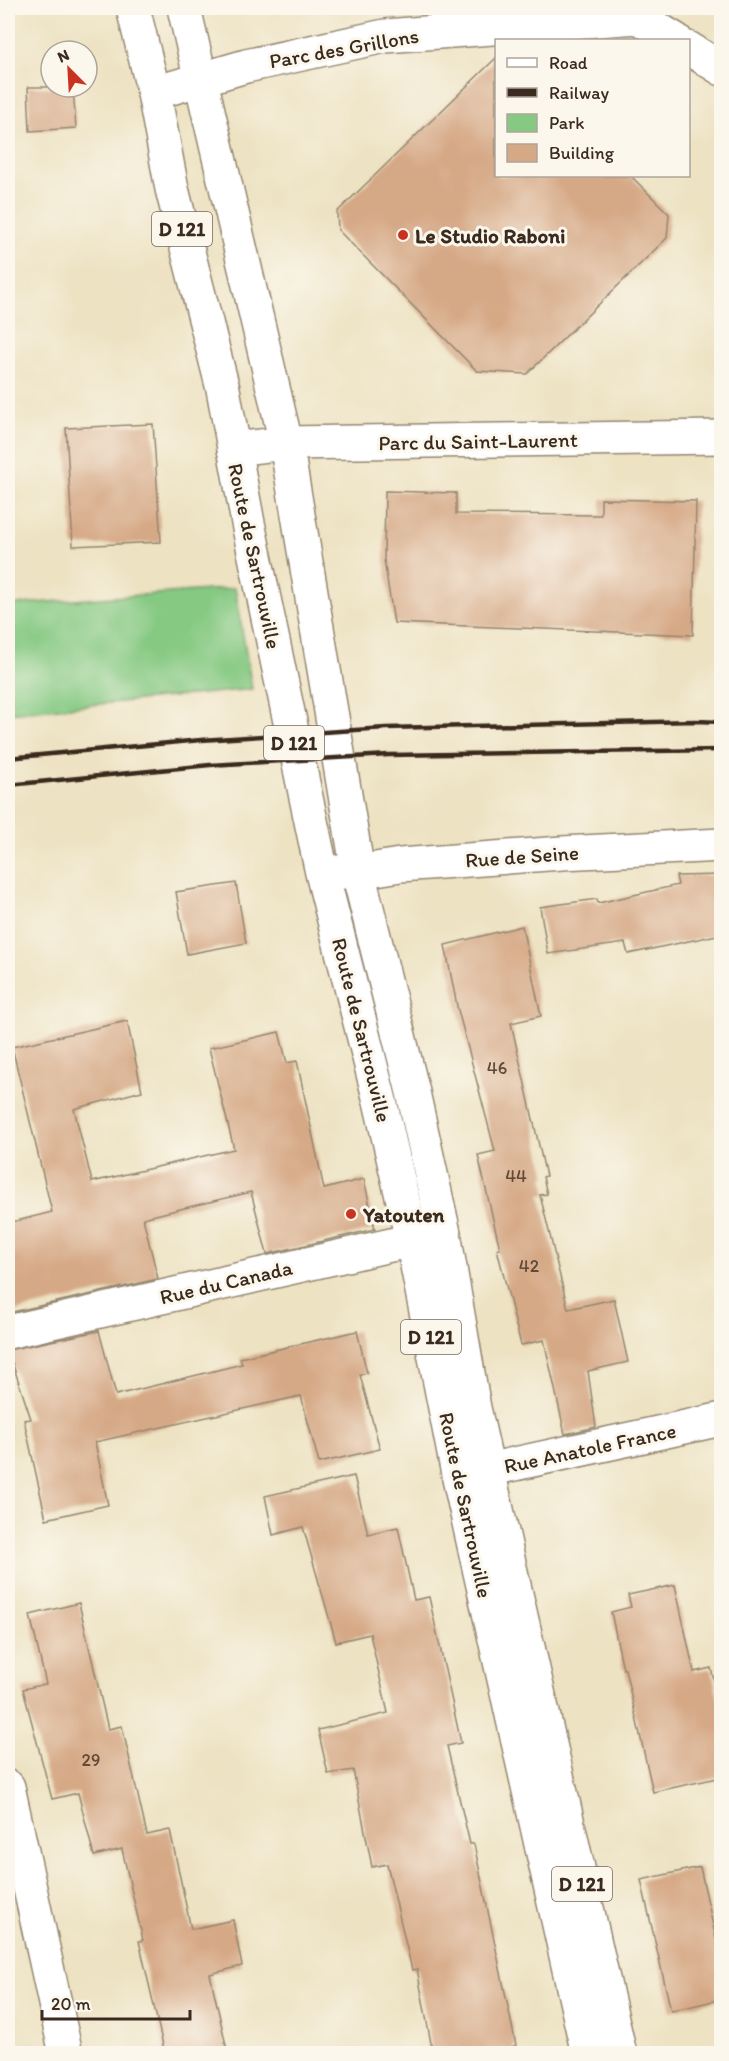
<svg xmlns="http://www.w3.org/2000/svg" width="729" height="2061" viewBox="0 0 729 2061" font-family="Itim,sans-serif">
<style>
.green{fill:#85c982;stroke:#607a50;stroke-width:1.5}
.building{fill:#d6a986}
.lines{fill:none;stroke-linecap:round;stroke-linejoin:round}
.minor-casing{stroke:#948670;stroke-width:36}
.major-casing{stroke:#948670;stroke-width:36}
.minor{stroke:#fff;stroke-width:33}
.major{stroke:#fff;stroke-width:33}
.rail{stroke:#3b2a1e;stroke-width:4.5}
.poi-dot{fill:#c8321e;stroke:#fbf7ec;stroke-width:2}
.labels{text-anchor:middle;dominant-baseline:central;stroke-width:6;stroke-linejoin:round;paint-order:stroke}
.number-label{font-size:18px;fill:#624a38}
.shield{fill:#fbf7ec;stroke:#75685c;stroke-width:1.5}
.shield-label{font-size:20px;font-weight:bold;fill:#3b2a1e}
.street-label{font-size:21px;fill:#3b2a1e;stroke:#fbf7ec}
.poi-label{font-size:21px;font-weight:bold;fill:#3b2a1e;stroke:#fbf7ec;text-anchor:start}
</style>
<rect width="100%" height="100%" fill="#fbf7ec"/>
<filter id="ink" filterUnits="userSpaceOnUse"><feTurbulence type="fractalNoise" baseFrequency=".0167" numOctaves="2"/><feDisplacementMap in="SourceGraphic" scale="12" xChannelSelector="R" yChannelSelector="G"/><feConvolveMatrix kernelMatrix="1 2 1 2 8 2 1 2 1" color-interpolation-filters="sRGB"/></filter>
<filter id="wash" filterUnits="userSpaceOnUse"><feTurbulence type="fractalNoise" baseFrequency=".008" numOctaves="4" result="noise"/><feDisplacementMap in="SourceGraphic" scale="24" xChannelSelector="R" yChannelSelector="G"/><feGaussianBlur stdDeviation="1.35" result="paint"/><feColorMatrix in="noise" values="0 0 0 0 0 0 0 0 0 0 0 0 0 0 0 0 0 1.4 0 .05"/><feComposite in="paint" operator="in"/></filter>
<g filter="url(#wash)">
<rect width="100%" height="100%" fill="#ede2c2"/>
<path class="green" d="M 235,588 L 252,689 L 8,713 L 8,605 Z"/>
<g id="blocks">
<g class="building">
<path d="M 496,58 L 496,176 L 631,176 L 669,214 L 667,238 L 527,374 L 477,371 L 338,230 L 337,212 Z"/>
<path d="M 28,87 L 73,87 L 76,128 L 30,131 Z"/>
<path d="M 153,424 L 161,542 L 73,546 L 66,428 Z"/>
<path d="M 385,491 L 456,493 L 456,514 L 601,515 L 601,499 L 696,501 L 693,635 L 394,623 L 384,560 Z"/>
<path d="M 722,875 L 722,934 L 628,954 L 625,943 L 548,954 L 540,907 L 597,899 L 598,903 L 678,885 L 676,876 Z"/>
<path d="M 236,883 L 246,943 L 187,954 L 176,892 Z"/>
<path d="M 522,926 L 541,1016 L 511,1023 L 546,1176 L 543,1177 L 547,1194 L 540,1195 L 568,1309 L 614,1299 L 628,1362 L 588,1371 L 596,1427 L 565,1434 L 544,1340 L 521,1345 L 497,1249 L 500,1249 L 478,1155 L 495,1151 L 457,1006 L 445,945 Z"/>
<path d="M 127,1021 L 142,1091 L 74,1109 L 92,1182 L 234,1149 L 209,1048 L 279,1032 L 287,1063 L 297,1061 L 324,1189 L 364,1179 L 375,1229 L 267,1254 L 251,1192 L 143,1218 L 158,1279 L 8,1313 L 8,1223 L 52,1212 L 12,1047 Z"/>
<path d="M 99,1331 L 116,1395 L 242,1364 L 240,1358 L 357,1331 L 367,1373 L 360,1375 L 380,1449 L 319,1463 L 301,1396 L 95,1442 L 108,1505 L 46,1519 L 24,1420 L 31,1419 L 8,1350 Z"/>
<path d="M 354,1476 L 368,1534 L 398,1527 L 414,1600 L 429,1597 L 461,1743 L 447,1746 L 470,1844 L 474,1844 L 516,2045 L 514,2046 L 515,2054 L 433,2054 L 417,1969 L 412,1970 L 387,1864 L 372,1867 L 353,1770 L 328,1774 L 318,1730 L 388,1713 L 370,1634 L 336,1642 L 303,1527 L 273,1535 L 265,1496 Z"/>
<path d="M 675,1585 L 694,1672 L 711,1668 L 722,1714 L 722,1777 L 653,1792 L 625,1669 L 623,1669 L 611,1612 L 631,1607 L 628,1595 Z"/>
<path d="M 79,1603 L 108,1729 L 122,1726 L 147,1835 L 170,1830 L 191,1929 L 233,1920 L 242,1966 L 210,1974 L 228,2054 L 165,2054 L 139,1941 L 143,1940 L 122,1849 L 94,1856 L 78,1793 L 52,1799 L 23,1689 L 46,1684 L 30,1615 Z"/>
<path d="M 700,1867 L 722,1966 L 722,1999 L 671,2011 L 641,1880 Z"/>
</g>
</g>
</g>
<g filter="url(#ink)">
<use href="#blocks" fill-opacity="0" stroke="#948670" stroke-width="1.5"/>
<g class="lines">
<defs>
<g id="minor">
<path d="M 688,48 L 722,69"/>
<path d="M 154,93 L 246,66 L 385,36 L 638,17 L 676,40"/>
<path d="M 234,449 L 286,443 L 722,437"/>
<path d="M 329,872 L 358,872 L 400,865 L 562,853 L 722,845"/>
<path d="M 8,1332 L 439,1234"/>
<path d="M 459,1474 L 487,1470 L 722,1419"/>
<path d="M 8,1787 L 66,2054"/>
</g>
<g id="major">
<path d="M 133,8 L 154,93 L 172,189 L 223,389 L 248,523 L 322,873 L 380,1101 L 412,1240 L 458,1474 L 588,2054"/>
<path d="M 184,8 L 286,443 L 358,872 L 413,1092 L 444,1233 L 474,1408 L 620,2054"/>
</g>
</defs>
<use href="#minor" class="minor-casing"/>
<use href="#major" class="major-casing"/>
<use href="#minor" class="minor"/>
<use href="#major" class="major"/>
<g class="rail">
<path d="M 8,758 L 201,740 L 386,728 L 696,721 L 722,722"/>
<path d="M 8,785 L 210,765 L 389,755 L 722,750"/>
</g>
</g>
</g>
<g class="poi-dot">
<circle cx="403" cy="235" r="6"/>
<circle cx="351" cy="1214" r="6"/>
</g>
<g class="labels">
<g class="number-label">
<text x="497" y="1068">46</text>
<text x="516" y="1176">44</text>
<text x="529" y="1266">42</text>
<text x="91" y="1760">29</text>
</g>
<g class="shield">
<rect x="152" y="212" width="60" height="34" rx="4.5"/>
<rect x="264" y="726" width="60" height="34" rx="4.5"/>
<rect x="401" y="1320" width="60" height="34" rx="4.5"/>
<rect x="552" y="1867" width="60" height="34" rx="4.5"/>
</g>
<g class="shield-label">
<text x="182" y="229">D 121</text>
<text x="294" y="743">D 121</text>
<text x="431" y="1337">D 121</text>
<text x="582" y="1884">D 121</text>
</g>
<g class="street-label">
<text transform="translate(344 48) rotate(-10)">Parc des Grillons</text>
<text transform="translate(478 441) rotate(-1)">Parc du Saint-Laurent</text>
<text transform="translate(255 556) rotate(78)">Route de Sartrouville</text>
<text transform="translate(522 856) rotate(-4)">Rue de Seine</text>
<text transform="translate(362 1030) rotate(76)">Route de Sartrouville</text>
<text transform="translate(226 1282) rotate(-13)">Rue du Canada</text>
<text transform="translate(590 1448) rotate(-12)">Rue Anatole France</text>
<text transform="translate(466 1505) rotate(78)">Route de Sartrouville</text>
</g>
<g class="poi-label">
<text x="415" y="235">Le Studio Raboni</text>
<text x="363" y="1214">Yatouten</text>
</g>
</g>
<rect width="729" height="2061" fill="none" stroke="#fbf7ec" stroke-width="30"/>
<rect x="495" y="39" width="195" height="138" fill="#fbf7ec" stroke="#aea59a" stroke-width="1.5"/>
<rect x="507" y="58" width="30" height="9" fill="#ffffff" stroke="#aea59a" stroke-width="1.5"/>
<text x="549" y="69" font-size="18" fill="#3b2a1e">Road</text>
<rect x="507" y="88" width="30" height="9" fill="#3b2a1e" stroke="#aea59a" stroke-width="1.5"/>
<text x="549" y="99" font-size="18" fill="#3b2a1e">Railway</text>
<rect x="507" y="114" width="30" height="18" fill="#85c982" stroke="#aea59a" stroke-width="1.5"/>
<text x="549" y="129" font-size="18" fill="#3b2a1e">Park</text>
<rect x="507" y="144" width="30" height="18" fill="#d6a986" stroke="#aea59a" stroke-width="1.5"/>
<text x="549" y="159" font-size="18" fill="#3b2a1e">Building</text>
<g transform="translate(69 69) rotate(336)"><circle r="28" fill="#fbf7ec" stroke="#aea59a" stroke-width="1.5"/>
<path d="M0-4.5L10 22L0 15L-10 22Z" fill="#c8321e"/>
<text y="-9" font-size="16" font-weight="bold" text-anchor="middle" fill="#3b2a1e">N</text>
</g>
<path d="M42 2010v9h148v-9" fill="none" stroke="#3b2a1e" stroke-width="3"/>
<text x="51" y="2010" font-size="18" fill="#3b2a1e" stroke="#fbf7ec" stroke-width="4.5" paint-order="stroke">20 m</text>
</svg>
